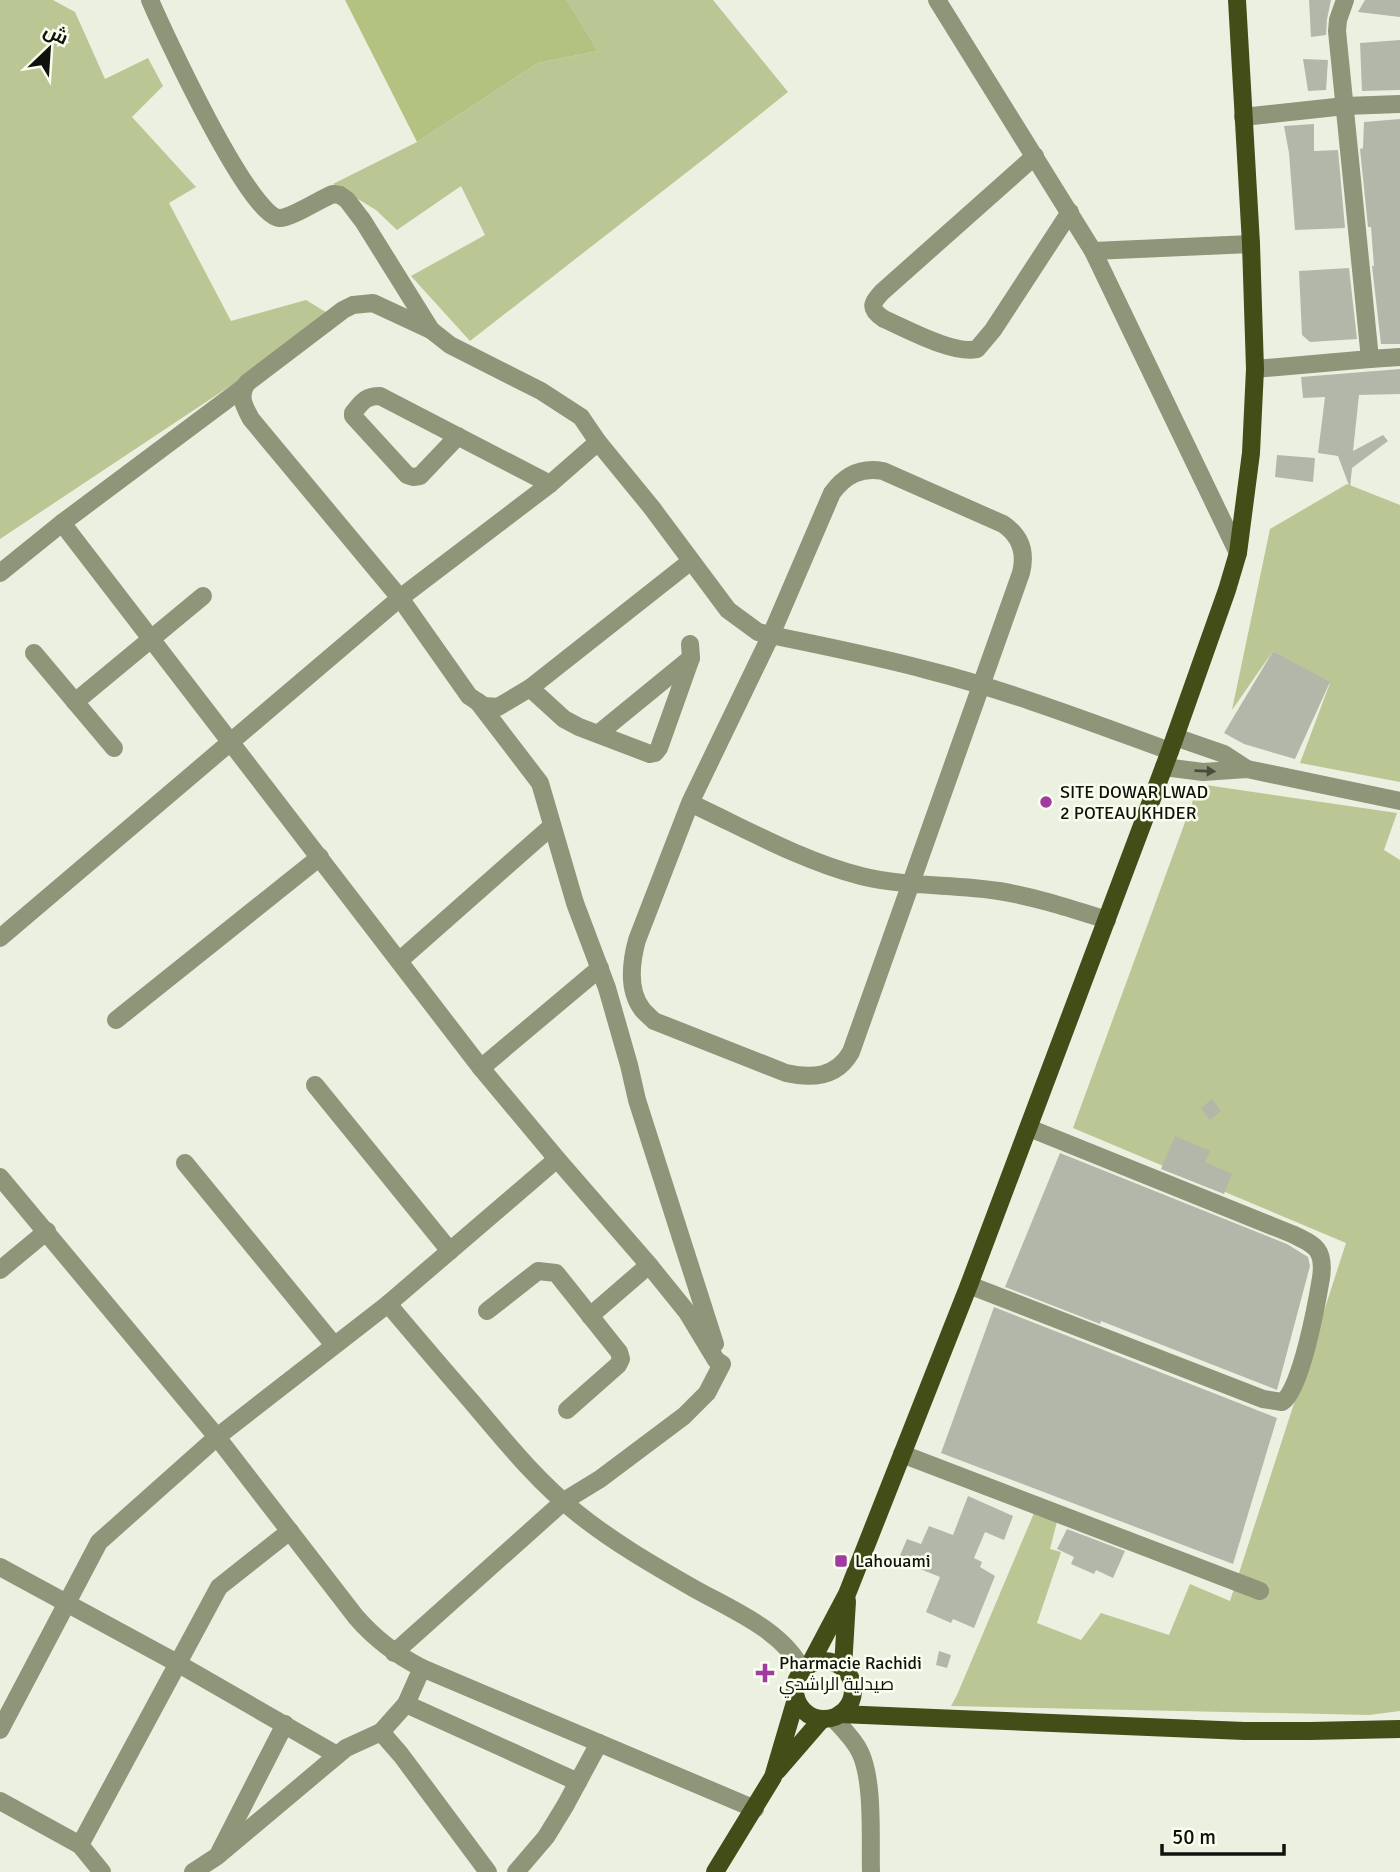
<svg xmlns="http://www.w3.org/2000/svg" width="1400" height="1872" viewBox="0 0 1400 1872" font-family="Signika,Cairo,sans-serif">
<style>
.green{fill:#bac694}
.forest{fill:#b3c280}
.building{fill:#b3b7a9}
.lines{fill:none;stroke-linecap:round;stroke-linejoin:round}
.minor{stroke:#8e9579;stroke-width:18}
.major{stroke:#434d17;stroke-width:18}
.oneway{fill:#494d3e}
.poi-dot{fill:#a23b9f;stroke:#f9feee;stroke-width:2.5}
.labels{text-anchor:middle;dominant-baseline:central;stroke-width:5;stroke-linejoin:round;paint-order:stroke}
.poi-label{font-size:18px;fill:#10120d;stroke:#f9feee;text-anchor:start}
</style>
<rect width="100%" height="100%" fill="#ecf0e1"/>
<g class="green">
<path d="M 0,0 L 53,0 L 75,12 L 105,79 L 148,58 L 163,86 L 132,117 L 196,187 L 169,203 L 231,321 L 306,300 L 334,317 L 0,539 Z"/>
<path d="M 567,0 L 713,0 L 788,92 L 709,155 L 470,341 L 411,276 L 485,235 L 461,186 L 397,230 L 376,210 L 333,184 L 417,142 L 538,63 L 598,51 Z"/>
<path d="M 1347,484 L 1400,505 L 1400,782 L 1300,763 L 1330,683 L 1273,651 L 1232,710 L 1270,529 Z"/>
<path d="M 1199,784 L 1397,813 L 1384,850 L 1400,860 L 1400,1711 L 1369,1715 L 951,1706 L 957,1695 L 1034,1513 L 1059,1514 L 1050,1549 L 1061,1552 L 1037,1623 L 1081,1640 L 1101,1613 L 1169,1635 L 1190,1584 L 1230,1601 L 1346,1243 L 1073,1128 Z"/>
</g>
<path class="forest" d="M 345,0 L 567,0 L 598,51 L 538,63 L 417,142 Z"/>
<g class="building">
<path d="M 1309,0 L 1331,0 L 1327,19 L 1326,35 L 1311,37 Z"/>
<path d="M 1365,0 L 1400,0 L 1400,17 L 1358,12 Z"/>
<path d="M 1400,40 L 1400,90 L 1362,91 L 1360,43 Z"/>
<path d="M 1303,59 L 1328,60 L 1326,90 L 1308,91 Z"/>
<path d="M 1400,119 L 1400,344 L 1381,344 L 1372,266 L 1374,266 L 1371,227 L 1368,227 L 1360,149 L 1363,148 L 1364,122 Z"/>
<path d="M 1314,124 L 1314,151 L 1338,150 L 1345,228 L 1295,230 L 1289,153 L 1284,126 Z"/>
<path d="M 1349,268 L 1357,339 L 1310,342 L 1302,335 L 1299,271 Z"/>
<path d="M 1400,369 L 1400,394 L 1359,395 L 1353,451 L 1383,435 L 1388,441 L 1352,468 L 1350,488 L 1338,456 L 1318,453 L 1325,397 L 1303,398 L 1301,377 Z"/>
<path d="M 1277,455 L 1315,458 L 1313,482 L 1275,477 Z"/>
<path d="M 1273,651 L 1330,682 L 1295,759 L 1244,744 L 1224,733 Z"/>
<path d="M 1212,1099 L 1221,1111 L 1210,1120 L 1201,1108 Z"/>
<path d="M 1175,1136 L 1210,1151 L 1205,1162 L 1232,1174 L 1224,1194 L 1161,1169 Z"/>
<path d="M 1060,1153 L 1287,1244 L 1308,1257 L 1310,1266 L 1277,1390 L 1101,1321 L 1100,1324 L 1005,1287 Z"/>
<path d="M 994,1307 L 1277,1418 L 1233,1564 L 941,1453 Z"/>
<path d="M 968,1496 L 1013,1516 L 1004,1540 L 985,1532 L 974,1558 L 982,1562 L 980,1567 L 995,1576 L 974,1628 L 953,1619 L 951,1623 L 926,1612 L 940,1577 L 898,1560 L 907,1539 L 921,1544 L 929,1526 L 953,1535 Z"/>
<path d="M 1067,1529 L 1125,1551 L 1113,1578 L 1096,1570 L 1094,1574 L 1071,1564 L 1074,1557 L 1057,1549 Z"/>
<path d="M 939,1651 L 951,1655 L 947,1668 L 936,1665 Z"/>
</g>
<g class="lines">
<g class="minor">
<path d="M 150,0 C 164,33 249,216 279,218 C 290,219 320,199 333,194 L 340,195 L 347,200 L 363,221 L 431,330 L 450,345 L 541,391 L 581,417 L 598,442 L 652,508 L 728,610 L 758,632 L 771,635 C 823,646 875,656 927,670 C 1010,691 1090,722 1170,751"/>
<path d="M 937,0 L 1093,251 L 1238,553"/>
<path d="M 1243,117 L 1345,106 L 1400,104"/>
<path d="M 1035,156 L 882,292 C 871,304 869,309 884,319 C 907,329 954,355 977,349 L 993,330 L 1070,212"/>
<path d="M 1093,251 L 1251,244"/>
<path d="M 431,330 L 373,303 L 353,305 L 343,310 L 247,383 C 238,396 244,406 251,419 L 400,598 L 469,696 L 484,706 L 498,707 L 530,688 L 691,561"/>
<path d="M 1370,359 L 1400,357"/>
<path d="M 1255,369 L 1370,359 L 1337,31 L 1338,20 L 1345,0"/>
<path d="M 458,436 L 420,476 L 413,477 L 407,475 L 353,416 L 353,413 C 362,402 365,396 380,396 L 550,484"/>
<path d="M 62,523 L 481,1068 L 557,1159 L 649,1265 L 687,1312 L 716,1360 L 722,1364 L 707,1393 L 684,1416 L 600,1479 L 564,1501 L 394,1653"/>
<path d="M 0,573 L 62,523 L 244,387"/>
<path d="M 34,653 L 114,748"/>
<path d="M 530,688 L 564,719 L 579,727 L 650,754 L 655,753 L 659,748 L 691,658 L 690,644"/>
<path d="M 75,702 L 203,596"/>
<path d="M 478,702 L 540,783 L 575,903 L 607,988 L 629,1065 L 637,1100 L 715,1344"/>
<path d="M 598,734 L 691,658"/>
<path d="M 1175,737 L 1224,754 L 1247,769"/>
<path d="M 1164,767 L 1203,772 L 1247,769 L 1400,801"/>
<path d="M 690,803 L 637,940 C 631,962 627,989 642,1009 C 645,1013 650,1017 654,1021 L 786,1073 C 812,1079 837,1077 851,1052 C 907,892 963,732 1021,573 C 1026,553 1021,536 1003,524 L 883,471 C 861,467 845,475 832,493 L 771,635 L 690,803 C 744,828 802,861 861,876 C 906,887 953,884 999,891 C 1036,897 1072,909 1107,920"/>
<path d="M 0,938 L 400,598 L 550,484 L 598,442"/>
<path d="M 399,961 L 552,826"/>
<path d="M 116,1020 L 320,857"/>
<path d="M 481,1068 L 600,968"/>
<path d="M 315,1085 L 450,1251"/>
<path d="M 185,1163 L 334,1345"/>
<path d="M 0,1177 L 217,1437 L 356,1617 C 375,1639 396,1655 422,1668 L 755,1809"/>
<path d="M 0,1270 L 47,1231"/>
<path d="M 969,1285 L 1263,1399 L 1282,1402 C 1301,1391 1317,1302 1321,1278 C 1325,1250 1316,1245 1292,1234 L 1029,1128"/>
<path d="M 388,1304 C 415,1336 443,1369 471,1401 C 504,1440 537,1481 577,1513 C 613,1542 653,1565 693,1588 C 730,1609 783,1630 802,1670"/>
<path d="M 487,1311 L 538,1271 L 556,1273 L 619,1352 L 621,1359 L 618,1365 L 567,1410"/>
<path d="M 590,1316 L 649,1265"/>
<path d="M 902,1454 L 1260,1591"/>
<path d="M 0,1567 L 177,1663 L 337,1755"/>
<path d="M 406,1704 L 578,1782"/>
<path d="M 833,1718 C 843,1729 854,1739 860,1752 C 874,1781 870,1839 871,1872"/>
<path d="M 0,1730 L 99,1542 L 217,1437 L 388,1304 L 557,1159"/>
<path d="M 381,1732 L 406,1704 L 422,1668"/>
<path d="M 0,1801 L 80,1845 L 102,1872"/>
<path d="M 80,1845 L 219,1587 L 290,1531"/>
<path d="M 220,1851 L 285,1724"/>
<path d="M 193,1872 L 216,1857 L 346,1748 L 381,1732 L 401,1755 L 488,1872"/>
<path d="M 516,1872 L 546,1837 L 565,1806 L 599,1743"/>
</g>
<g class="major">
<circle cx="824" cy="1690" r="29"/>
<path d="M 810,1664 L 847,1594 L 969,1285 L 1170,751 L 1227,590 L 1238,553 L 1251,453 L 1255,369 L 1251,244 L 1237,0"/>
<path d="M 843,1667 L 847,1601"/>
<path d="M 840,1714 L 1244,1731 L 1310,1731 L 1400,1729"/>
<path d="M 777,1771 L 822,1719"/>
<path d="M 715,1872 L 773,1777 L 796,1699"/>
</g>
</g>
<defs><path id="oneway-solid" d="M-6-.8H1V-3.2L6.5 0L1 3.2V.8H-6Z" transform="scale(1.75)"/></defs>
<use class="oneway" href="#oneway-solid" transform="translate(1205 771) rotate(2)"/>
<g class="poi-dot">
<circle cx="1046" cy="802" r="7"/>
<rect x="834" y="1554" width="14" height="14" rx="3.5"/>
<path d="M761.5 1662.5h7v7h7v7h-7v7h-7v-7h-7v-7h7z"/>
</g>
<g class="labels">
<g class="poi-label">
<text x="1060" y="792">SITE DOWAR LWAD<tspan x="1060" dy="21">2 POTEAU KHDER</tspan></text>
<text x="855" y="1561">Lahouami</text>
<text x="779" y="1663">Pharmacie Rachidi<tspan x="779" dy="21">صيدلية الراشدي</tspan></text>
</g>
</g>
<g transform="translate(49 49) rotate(25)" stroke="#f9feee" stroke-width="5" paint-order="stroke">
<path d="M0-5L12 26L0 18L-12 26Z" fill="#10120d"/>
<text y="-10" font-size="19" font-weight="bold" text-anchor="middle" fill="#10120d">ش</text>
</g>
<path d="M1162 1844v10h122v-10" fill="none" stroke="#10120d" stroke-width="3.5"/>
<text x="1172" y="1844" font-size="21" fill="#10120d" stroke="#f9feee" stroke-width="5" paint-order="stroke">50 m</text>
</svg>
